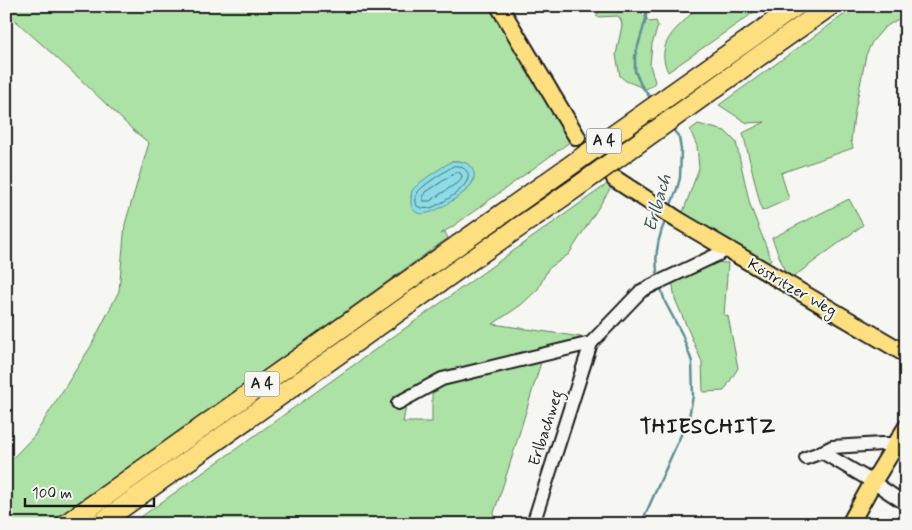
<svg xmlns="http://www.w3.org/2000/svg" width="912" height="530" viewBox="0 0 912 530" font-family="Mynerve,sans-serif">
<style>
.green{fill:#ace2a5;stroke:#647f60;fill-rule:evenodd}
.water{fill:#8bdce6;stroke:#5f8f95}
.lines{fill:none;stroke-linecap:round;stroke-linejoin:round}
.shore{stroke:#48696d;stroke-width:1}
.stream{stroke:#5f8f95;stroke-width:2.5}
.minor-casing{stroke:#1c1c1c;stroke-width:16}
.major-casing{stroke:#1c1c1c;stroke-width:20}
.highway-casing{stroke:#1c1c1c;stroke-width:22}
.minor{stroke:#f6f6f2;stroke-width:12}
.major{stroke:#fedf80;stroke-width:16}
.highway{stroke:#fedf80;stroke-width:19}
.highway-bridge-casing{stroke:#1c1c1c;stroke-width:22;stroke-linecap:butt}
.highway-bridge{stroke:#fedf80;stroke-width:19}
.labels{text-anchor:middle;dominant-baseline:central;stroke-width:4;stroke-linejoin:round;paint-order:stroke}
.shield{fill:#f6f6f2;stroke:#5d5d5c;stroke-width:1}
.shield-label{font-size:15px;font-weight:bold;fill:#1c1c1c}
.street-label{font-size:16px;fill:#1c1c1c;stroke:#f6f6f2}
.water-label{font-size:18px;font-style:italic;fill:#3d5659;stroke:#f6f6f2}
.district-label{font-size:21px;font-weight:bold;letter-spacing:1px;fill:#1c1c1c;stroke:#f6f6f2}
</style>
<rect width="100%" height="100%" fill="#f6f6f2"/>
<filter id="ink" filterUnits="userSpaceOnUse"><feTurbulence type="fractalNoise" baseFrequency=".02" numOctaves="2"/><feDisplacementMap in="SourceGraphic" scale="10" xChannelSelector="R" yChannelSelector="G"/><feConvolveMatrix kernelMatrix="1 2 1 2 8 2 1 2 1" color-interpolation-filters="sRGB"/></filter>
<g filter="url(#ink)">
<g class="green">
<path d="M 6,6 L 492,6 L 574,139 L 452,227 L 440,234 L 445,232 L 448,238 L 50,524 L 6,524 L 6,465 L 34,436 L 91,346 L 119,291 L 125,224 L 149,143 L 133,130 L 79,78 L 6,12 ZM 452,161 L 459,161 L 466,163 L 474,180 L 468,189 L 452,201 L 411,198 L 412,191 L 419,184 Z"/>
<path d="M 601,6 L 642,6 L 642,14 L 650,22 L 656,21 L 658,26 L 652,44 L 650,65 L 655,82 L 652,86 L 646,89 L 626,81 L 620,76 L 616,55 L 622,25 L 621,20 L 618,16 L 597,17 L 598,7 Z"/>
<path d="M 700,6 L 763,6 L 668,72 C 658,51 667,37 682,23 C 688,17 693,11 700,6 Z"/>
<path d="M 856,6 L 906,6 L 906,14 L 884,28 L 872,42 L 866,55 L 854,116 L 851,140 L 853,148 L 781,173 L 789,199 L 762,211 L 743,133 L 765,122 L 747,123 L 719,105 Z"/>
<path d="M 698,124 L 725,131 L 736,142 L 750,205 L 771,259 L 767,265 L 682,215 L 699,168 L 697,146 L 690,130 Z"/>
<path d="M 610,182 L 616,188 L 610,189 L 569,254 L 548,269 L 538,289 L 521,305 L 493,324 L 588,338 L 441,377 L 407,402 L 403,422 L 432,422 L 432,389 L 444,383 L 542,359 L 509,467 L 493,516 L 509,524 L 131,524 Z"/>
<path d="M 849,199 L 863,225 L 792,278 L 786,274 L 772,238 Z"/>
<path d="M 710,262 L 728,263 L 724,315 L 728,316 L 738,368 L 724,391 L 703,392 L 702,362 L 675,299 L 672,280 Z"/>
</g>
<path class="water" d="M 452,161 C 459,161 465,161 470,166 C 486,183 453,200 442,207 C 432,213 413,220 411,203 C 411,200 411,194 412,191 C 416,183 443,167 452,161 Z"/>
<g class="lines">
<g class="shore">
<path d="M 459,166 C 487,177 445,202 433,207 C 428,209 422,209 417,206 C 416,203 415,198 417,194 C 420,186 445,172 453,166 Z"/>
<path d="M 458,172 L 461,174 L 462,176 L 460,181 L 430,201 L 423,201 L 423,197 L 426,192 L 455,173 Z"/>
</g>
<g class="stream">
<path d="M 646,6 L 646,19 L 635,56 L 635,71 L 641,85 L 652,100"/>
<path d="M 670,207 L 677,189 L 680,178 L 681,150 L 679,137 L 671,127"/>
<path d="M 658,277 C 654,258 658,237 666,219"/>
<path d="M 641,524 L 689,417 L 693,396 L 692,362 L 682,334 L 665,302 L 660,285"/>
</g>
<defs>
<g id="minor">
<path d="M 398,403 L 442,379 L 591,343 L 641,291 L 657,283 L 727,250"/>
<path d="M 822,452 L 832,447 L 882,444 L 896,444"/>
<path d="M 806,458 L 822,452 L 873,482 L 906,504"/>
<path d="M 533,524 L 591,343"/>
</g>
<g id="major">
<path d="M 499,6 L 577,137"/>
<path d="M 615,179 L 678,220 L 906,354"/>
<path d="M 850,524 L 873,482 L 906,428"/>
</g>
<g id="highway">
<path d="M 751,38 L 796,6"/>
<path d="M 762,54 L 830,6"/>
<path d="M 66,524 L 458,245"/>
<path d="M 99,524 L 470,261"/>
</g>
</defs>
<use href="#minor" class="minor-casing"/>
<use href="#major" class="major-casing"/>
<use href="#highway" class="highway-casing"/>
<use href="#minor" class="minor"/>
<use href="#major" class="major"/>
<use href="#highway" class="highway"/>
<defs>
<g id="highway-bridge">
<path d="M 458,245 L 751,38"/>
<path d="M 470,261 L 577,187 L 762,54"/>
</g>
</defs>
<use href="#highway-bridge" class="highway-bridge-casing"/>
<use href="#highway-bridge" class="highway-bridge"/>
</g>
</g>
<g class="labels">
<g class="shield">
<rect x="586.5" y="128.5" width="35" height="25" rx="4"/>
<rect x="244.5" y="371.5" width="35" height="25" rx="4"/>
</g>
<g class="shield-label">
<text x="604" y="141">A 4</text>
<text x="262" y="384">A 4</text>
</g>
<g class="street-label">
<text transform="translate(792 288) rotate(30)">Köstritzer Weg</text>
<text transform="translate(546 428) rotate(-72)">Erlbachweg</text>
</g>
<g class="water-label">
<text transform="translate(658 203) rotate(-74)">Erlbach</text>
</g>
<g class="district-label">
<text x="708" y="427">THIESCHITZ</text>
</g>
</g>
<rect width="912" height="530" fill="none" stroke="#f6f6f2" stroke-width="25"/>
<rect x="12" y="12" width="887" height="505" fill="none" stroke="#1c1c1c" stroke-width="2" filter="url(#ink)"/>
<path d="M25 498v8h129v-8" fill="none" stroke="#1c1c1c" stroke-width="2.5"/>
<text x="32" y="498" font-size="15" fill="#1c1c1c" stroke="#f6f6f2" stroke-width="4" paint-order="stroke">100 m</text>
</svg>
